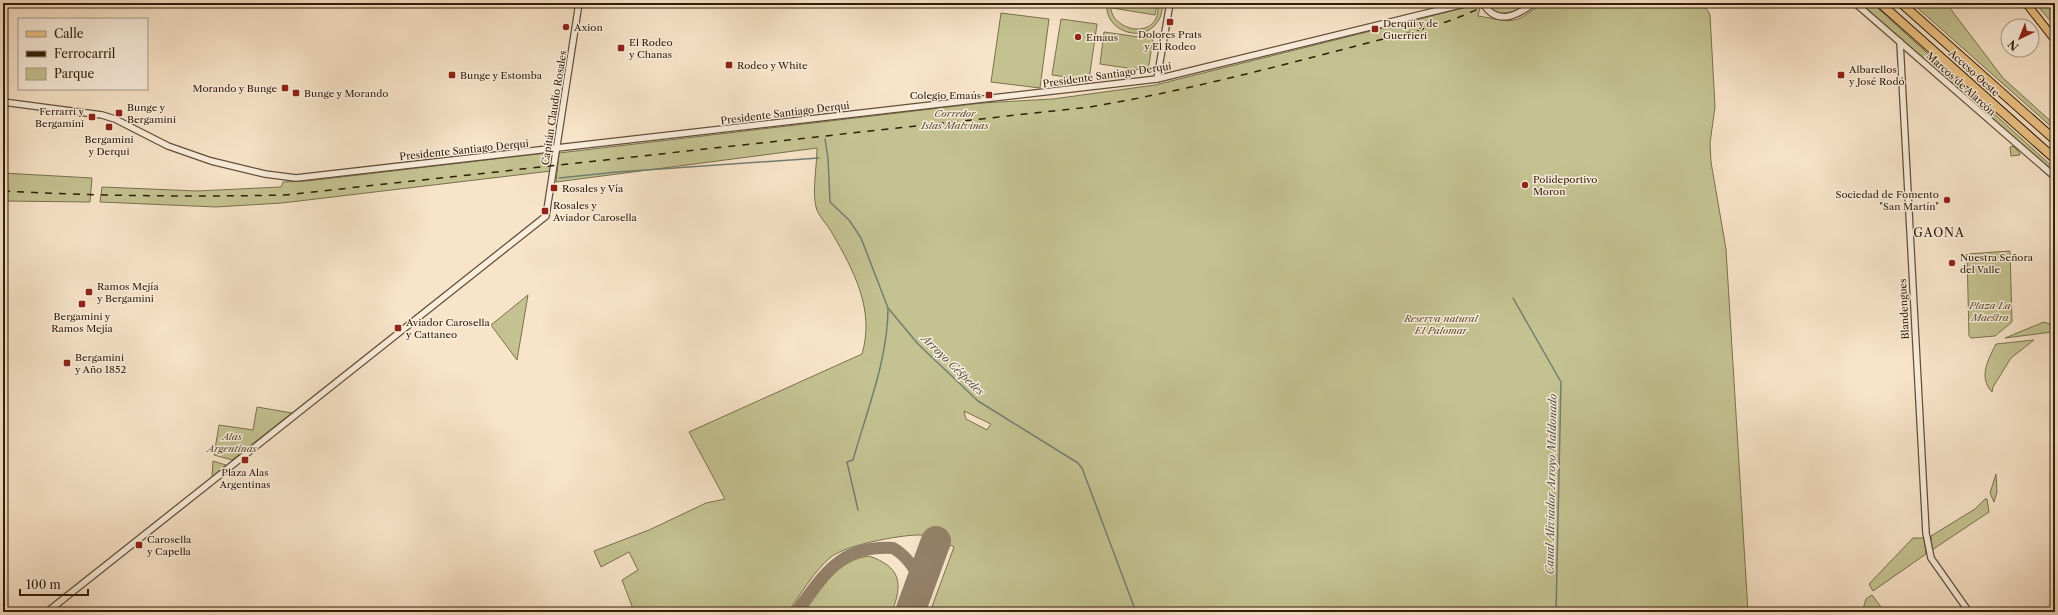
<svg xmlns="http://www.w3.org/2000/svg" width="2058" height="615" viewBox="0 0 2058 615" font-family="'Libre Caslon Text',serif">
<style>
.green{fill:#c4c291;stroke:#7a704d;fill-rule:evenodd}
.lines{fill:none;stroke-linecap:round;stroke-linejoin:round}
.stream{stroke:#727e73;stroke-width:1.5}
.taxiway{stroke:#948069;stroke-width:12}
.runway{stroke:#948069;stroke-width:30}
.minor-casing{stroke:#624f39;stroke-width:8}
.major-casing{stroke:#301d09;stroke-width:9}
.highway-casing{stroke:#301d09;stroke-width:10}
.minor{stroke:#faeddc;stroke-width:5.5}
.major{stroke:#ecc284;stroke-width:7}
.highway{stroke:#ecc284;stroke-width:8}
.rail{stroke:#301d09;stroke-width:1.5;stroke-dasharray:7 7;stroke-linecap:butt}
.poi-dot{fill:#8f2418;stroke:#faeddc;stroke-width:1.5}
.labels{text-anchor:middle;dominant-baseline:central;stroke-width:3;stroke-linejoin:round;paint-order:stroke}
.poi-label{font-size:10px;fill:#301d09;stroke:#faeddc;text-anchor:start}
.street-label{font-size:10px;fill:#301d09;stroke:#faeddc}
.park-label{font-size:10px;font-style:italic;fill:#5c4f32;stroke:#faeddc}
.water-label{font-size:11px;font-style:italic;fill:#565547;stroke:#faeddc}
.quarter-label{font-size:12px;letter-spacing:1px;fill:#301d09;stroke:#faeddc}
</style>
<rect width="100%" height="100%" fill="#f8e4c9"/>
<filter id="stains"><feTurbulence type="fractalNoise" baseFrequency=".005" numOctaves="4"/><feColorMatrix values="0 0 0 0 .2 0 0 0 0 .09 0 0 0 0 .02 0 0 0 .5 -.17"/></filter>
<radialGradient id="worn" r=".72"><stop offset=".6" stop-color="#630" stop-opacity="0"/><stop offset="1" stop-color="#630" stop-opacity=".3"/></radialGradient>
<g class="green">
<path d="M 1107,3 L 1111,3 C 1107,28 1149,40 1157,16 C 1158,12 1158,7 1159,3 L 1163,3 C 1162,9 1162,16 1158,21 C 1144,45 1103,31 1107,3 Z"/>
<path d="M 1113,3 L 1157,3 L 1155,15 L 1112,8 Z"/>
<path d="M 1487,3 L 1529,3 C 1516,12 1497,20 1487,3 Z"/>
<path d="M 1543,3 L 1696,3 L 1697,7 C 1705,6 1707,8 1710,15 L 1715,107 L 1710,143 L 1711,162 L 1726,249 L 1748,612 L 930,612 L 954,547 C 945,543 929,534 919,535 C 899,535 846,545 831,557 C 814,571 801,594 788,612 L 631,612 L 632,606 L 622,580 L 638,570 L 629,552 L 601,567 L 594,551 L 649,530 L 706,503 L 725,499 L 689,432 L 862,354 C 875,310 854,271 832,233 C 828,225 818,216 816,207 C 812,192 817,165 817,148 L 556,182 L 559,153 L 982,103 L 1053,99 L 1155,85 L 1475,5 L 1480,8 L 1478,16 C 1516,22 1511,26 1543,3 ZM 964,411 L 991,424 L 987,430 L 966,419 Z"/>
<path d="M 1858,3 L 1872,3 L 2055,169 L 2055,174 Z"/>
<path d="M 1912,3 L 1946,3 L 2003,78 L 2055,125 L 2055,130 Z"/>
<path d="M 2035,3 L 2049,3 L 2055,11 L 2055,23 L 2053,24 Z"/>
<path d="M 1001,13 L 1049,19 L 1040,88 L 991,82 Z"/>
<path d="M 1061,19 L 1097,24 L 1089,80 L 1052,75 Z"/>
<path d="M 1104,32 L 1153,39 L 1148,71 L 1100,64 Z"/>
<path d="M 2013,146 L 2020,153 L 2020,155 L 2011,156 L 2010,147 Z"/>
<path d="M 554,152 L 551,171 L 282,203 L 216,207 L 100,202 L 102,187 L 197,191 L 281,187 L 283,182 L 307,181 Z"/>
<path d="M 3,173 L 92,178 L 90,202 L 3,201 Z"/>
<path d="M 2010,251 L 2012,322 L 1995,336 L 1971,338 L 1969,336 L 1967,254 Z"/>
<path d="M 528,295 L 517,360 L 491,325 Z"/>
<path d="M 2044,322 L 2050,324 L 2052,332 L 2005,338 Z"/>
<path d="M 2034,340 L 2011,358 L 1993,387 L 1992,392 C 1978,377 1988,360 1996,344 Z"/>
<path d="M 257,407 L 292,413 L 232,460 L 214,455 L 219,425 L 253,430 Z"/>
<path d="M 213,461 L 226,465 L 212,477 Z"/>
<path d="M 1996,474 L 1997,492 L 1994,502 L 1990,493 Z"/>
<path d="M 1985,499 L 1987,499 L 1989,512 L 1932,550 L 1931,536 L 1975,509 Z"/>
<path d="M 1913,538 L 1924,538 L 1926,554 L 1873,591 L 1869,584 Z"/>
<path d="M 869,556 C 901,567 903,583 892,612 L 804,612 C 822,588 837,560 869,556 Z"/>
<path d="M 1872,595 L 1884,611 L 1862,612 L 1866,599 Z"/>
</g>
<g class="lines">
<g class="stream">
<path d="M 825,139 L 828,158 L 830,202 L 849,220 L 861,238 L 888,308 L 918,344 L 978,401 L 1078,463 L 1082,468 L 1136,612"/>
<path d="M 559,178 L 617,172 L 819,158"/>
<path d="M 1513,298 L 1561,382 L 1556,612"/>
<path d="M 858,510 L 847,462 L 853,460 C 867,410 888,359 888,308"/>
</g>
<path class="taxiway" d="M 796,612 C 824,575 839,545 893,548 C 907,556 915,568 921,583"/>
<path class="runway" d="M 910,612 L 936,541"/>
<defs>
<g id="minor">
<path d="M 1483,3 C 1497,27 1518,15 1534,3"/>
<path d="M 1855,3 L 2055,177"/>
<path d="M 1900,42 L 1926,533 L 1931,558 L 1969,612"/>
<path d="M 1157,79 L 1170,3"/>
<path d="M 3,102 L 102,115 L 115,119 L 168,146 L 211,161 L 265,174 L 296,178 L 1157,79 L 1468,3"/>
<path d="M 47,612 L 546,216 L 579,3"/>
</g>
<path id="major" d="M 2026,3 L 2055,40"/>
<g id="highway">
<path d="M 1880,3 L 2055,159"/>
<path d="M 1901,3 L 2055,140"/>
</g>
</defs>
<use href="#minor" class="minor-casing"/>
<use href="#major" class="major-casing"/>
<use href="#highway" class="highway-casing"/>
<use href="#minor" class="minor"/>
<use href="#major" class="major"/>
<use href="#highway" class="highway"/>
<path class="rail" d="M 3,191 C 97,196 190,197 285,195 L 1090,107 C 1179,92 1268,69 1356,46 C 1400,34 1449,26 1489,3"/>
</g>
<g class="poi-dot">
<rect x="1166" y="18" width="8" height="8" rx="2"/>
<circle cx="566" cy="27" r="4"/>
<rect x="1371" y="25" width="8" height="8" rx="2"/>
<circle cx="1078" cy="37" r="4"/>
<rect x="617" y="44" width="8" height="8" rx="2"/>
<rect x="725" y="61" width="8" height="8" rx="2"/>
<rect x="448" y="71" width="8" height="8" rx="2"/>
<rect x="1837" y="71" width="8" height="8" rx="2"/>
<rect x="281" y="84" width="8" height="8" rx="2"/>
<rect x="292" y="89" width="8" height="8" rx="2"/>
<rect x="985" y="91" width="8" height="8" rx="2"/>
<rect x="115" y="109" width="8" height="8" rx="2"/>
<rect x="88" y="113" width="8" height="8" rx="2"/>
<rect x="105" y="123" width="8" height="8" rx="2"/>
<circle cx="1525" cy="185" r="4"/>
<rect x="550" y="184" width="8" height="8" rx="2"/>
<circle cx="1947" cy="200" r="4"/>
<rect x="541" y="207" width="8" height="8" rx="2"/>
<circle cx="1952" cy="263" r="4"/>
<rect x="85" y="288" width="8" height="8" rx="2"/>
<rect x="78" y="300" width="8" height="8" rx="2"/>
<rect x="394" y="324" width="8" height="8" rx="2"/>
<rect x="63" y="359" width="8" height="8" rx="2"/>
<rect x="241" y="456" width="8" height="8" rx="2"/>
<rect x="135" y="541" width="8" height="8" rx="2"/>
</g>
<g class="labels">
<g class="poi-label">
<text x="1383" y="23">Derqui y de<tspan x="1383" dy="12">Guerrieri</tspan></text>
<text x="574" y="27">Axion</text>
<text x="1170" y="34" text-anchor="middle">Dolores Prats<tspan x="1170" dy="12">y El Rodeo</tspan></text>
<text x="1086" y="37">Emaus</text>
<text x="629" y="42">El Rodeo<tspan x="629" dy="12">y Chanas</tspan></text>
<text x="737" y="65">Rodeo y White</text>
<text x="1849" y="69">Albarellos<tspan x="1849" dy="12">y José Rodó</tspan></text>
<text x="460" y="75">Bunge y Estomba</text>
<text x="277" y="88" text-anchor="end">Morando y Bunge</text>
<text x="304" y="93">Bunge y Morando</text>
<text x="981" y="95" text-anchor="end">Colegio Emaús</text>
<text x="127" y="107">Bunge y<tspan x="127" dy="12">Bergamini</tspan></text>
<text x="84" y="111" text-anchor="end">Ferrarri y<tspan x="84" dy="12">Bergamini</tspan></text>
<text x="109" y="139" text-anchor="middle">Bergamini<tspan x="109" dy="12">y Derqui</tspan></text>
<text x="1533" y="179">Polideportivo<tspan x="1533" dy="12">Moron</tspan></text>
<text x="562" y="188">Rosales y Vía</text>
<text x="1939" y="194" text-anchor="end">Sociedad de Fomento<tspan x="1939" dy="12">"San Martín"</tspan></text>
<text x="553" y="205">Rosales y<tspan x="553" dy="12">Aviador Carosella</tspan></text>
<text x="1960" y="257">Nuestra Señora<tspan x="1960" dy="12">del Valle</tspan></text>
<text x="97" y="286">Ramos Mejía<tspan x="97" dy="12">y Bergamini</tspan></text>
<text x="82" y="316" text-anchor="middle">Bergamini y<tspan x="82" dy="12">Ramos Mejía</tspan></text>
<text x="406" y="322">Aviador Carosella<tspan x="406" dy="12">y Cattaneo</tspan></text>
<text x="75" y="357">Bergamini<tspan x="75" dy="12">y Año 1852</tspan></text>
<text x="245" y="472" text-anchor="middle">Plaza Alas<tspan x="245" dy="12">Argentinas</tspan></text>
<text x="147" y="539">Carosella<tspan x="147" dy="12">y Capella</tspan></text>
</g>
<g class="street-label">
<text transform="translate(1974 73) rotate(42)">Acceso Oeste</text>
<text transform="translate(1107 75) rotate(-8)">Presidente Santiago Derqui</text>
<text transform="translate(1961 84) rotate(42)">Marcos de Alarcón</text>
<text transform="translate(554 108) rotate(-81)">Capitán Claudio Rosales</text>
<text transform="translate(785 113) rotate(-7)">Presidente Santiago Derqui</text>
<text transform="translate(464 150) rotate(-6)">Presidente Santiago Derqui</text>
<text transform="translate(1904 309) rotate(-93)">Blandengues</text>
</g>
<g class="park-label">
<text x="955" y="113">Corredor<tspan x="955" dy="12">Islas Malvinas</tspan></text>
<text x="1990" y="305">Plaza La<tspan x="1990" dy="12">Maestra</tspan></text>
<text x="1441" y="318">Reserva natural<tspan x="1441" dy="12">El Palomar</tspan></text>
<text x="232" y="436">Alas<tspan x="232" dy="12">Argentinas</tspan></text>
</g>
<g class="water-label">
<text transform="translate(953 365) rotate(44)">Arroyo Céspedes</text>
<text transform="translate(1551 484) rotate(-89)">Canal Aliviador Arroyo Maldonado</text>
</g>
<g class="quarter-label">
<text x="1939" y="232">GAONA</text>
</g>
</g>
<rect width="2058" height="615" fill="none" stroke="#f8e4c9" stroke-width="16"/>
<rect x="4" y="4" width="2050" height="607" fill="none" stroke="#301d09" stroke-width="2"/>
<rect x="8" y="8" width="2042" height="599" fill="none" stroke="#301d09"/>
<rect x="18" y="18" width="130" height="72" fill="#faeddc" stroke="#a99a88"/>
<rect x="26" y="31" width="20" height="6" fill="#ecc284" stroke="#a99a88"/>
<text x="54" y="38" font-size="12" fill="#301d09">Calle</text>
<rect x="26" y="51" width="20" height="6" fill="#301d09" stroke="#a99a88"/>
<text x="54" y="58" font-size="12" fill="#301d09">Ferrocarril</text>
<rect x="26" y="68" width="20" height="12" fill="#c4c291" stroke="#a99a88"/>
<text x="54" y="78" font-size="12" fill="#301d09">Parque</text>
<g transform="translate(2020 38) rotate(223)"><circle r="19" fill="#faeddc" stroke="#a99a88"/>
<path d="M0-3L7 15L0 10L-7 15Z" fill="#8f2418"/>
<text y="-6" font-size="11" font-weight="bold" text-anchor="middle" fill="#301d09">N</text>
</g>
<path d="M20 589v6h68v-6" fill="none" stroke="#301d09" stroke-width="2"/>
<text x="26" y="589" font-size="12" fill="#301d09" stroke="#faeddc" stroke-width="3" paint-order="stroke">100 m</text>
<rect width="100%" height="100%" filter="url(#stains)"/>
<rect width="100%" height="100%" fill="url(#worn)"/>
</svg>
